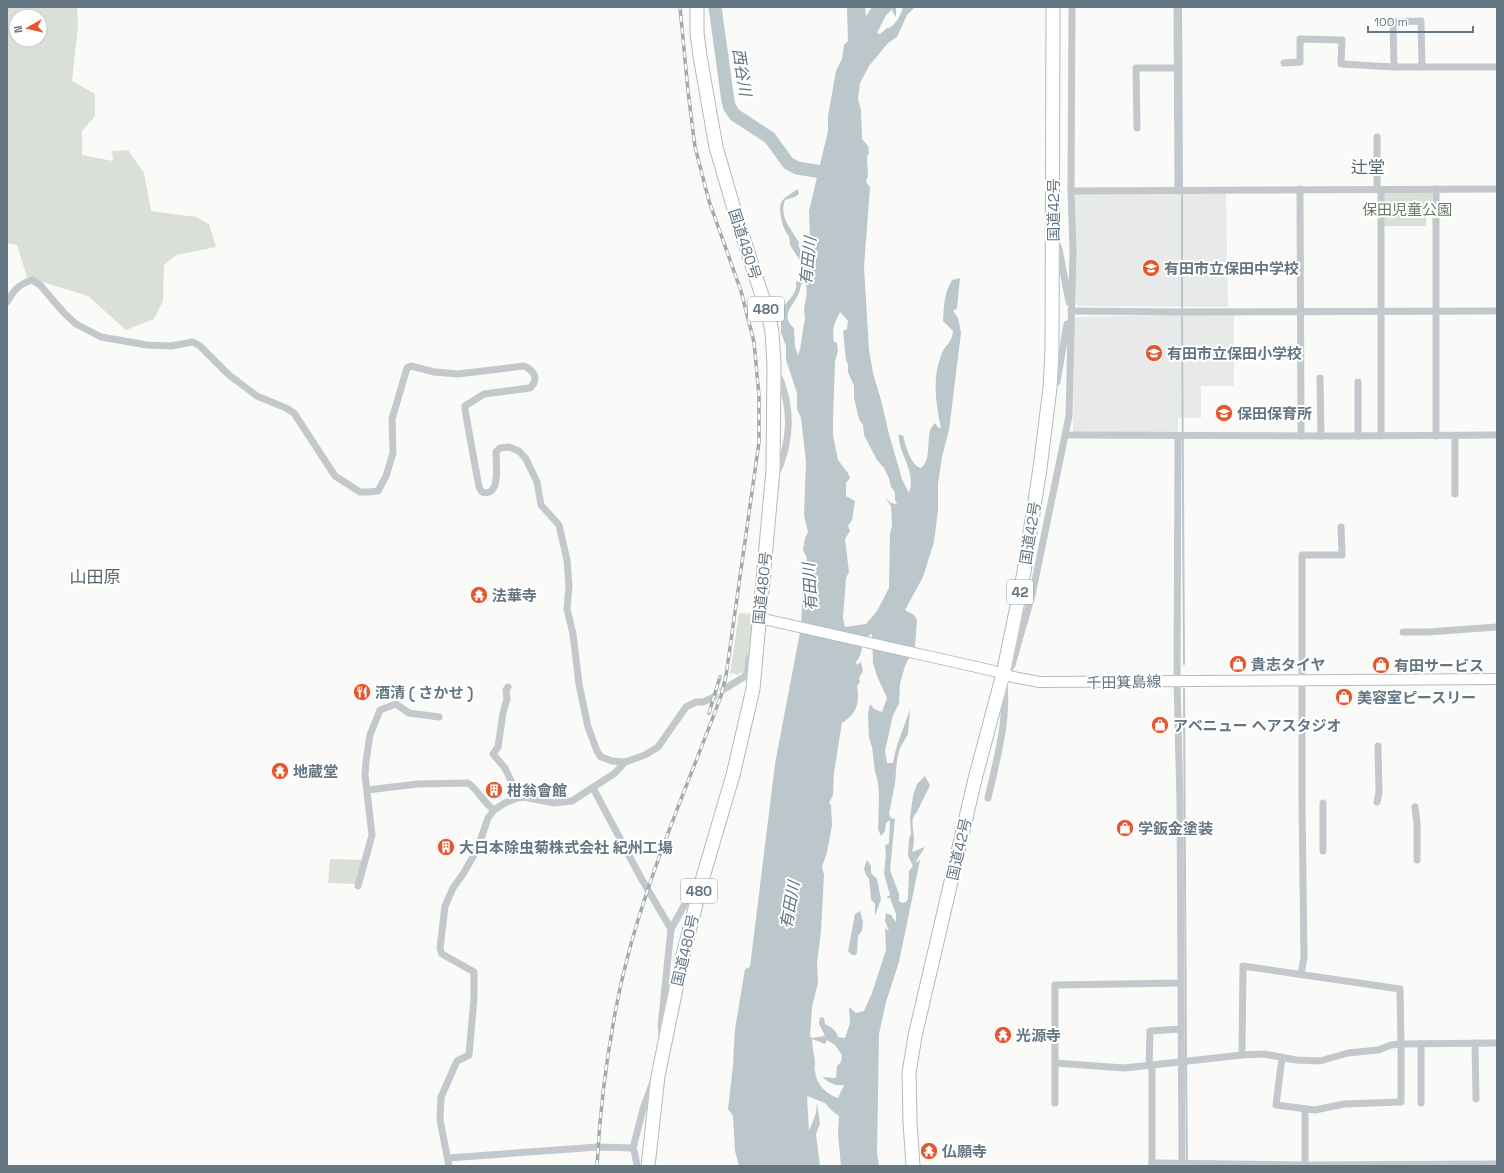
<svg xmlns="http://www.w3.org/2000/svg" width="1504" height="1173" viewBox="0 0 1504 1173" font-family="'Space Grotesk','Noto Sans JP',sans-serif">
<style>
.built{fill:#e8e9e9}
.green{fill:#dadfd7;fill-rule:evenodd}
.water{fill:#bbc7cb;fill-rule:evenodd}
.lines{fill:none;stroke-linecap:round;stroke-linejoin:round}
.stream{stroke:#bbc7cb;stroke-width:2}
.river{stroke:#bbc7cb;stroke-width:13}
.street-tunnel{stroke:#d5d9db;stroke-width:7;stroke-dasharray:7 3.5;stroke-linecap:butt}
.secondary-casing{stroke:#b3babf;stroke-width:12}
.highway-casing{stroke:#b4b9bd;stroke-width:15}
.street{stroke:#c3c8cc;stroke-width:7}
.secondary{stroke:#fff;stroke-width:10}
.highway{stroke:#fff;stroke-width:13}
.rail-casing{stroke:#a2aab0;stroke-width:3.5}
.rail{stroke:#fff;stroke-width:2;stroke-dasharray:6;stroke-linecap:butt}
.labels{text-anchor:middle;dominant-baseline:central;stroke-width:4;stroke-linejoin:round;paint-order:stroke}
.shield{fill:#fff;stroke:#939fa8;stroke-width:1}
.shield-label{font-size:14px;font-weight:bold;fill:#657683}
.park-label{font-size:15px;fill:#687a64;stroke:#fff}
.street-label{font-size:15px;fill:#657683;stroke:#fff}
.poi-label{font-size:15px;font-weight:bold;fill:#657683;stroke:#fff;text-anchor:start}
.water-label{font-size:16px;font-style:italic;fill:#60757c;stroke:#fff}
.quarter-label{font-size:17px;fill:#57646e;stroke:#fff}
</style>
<rect width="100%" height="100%" fill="#fafaf8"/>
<g class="built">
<path d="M 1075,193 L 1226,193 L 1228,307 L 1078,306 L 1075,302 Z"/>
<path d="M 1234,314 L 1234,386 L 1201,386 L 1201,418 L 1178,418 L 1178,432 L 1073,432 L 1074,321 L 1076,317 Z"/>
</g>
<g class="green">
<path d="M 7,7 L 77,7 L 78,26 L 72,81 L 95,94 L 95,116 L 82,131 L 82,155 L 113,161 L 112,151 L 128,150 L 144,173 L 151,211 L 196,217 L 209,224 L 216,247 L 176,255 L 164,265 L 163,301 L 154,319 L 126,330 L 88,296 L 27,277 L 17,245 L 7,243 ZM 16,16 L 40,16 L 40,40 L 16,40 Z"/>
<path d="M 1384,191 L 1432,192 L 1432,204 L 1426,204 L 1426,226 L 1382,226 Z"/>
<path d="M 739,613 L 753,614 L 749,652 L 745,671 L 737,675 L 734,673 L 730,674 Z"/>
<path d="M 330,859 L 365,860 L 357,884 L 328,883 Z"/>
</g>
<g class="water">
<path d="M 847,7 L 865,7 L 866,16 L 872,7 L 896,7 L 896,17 L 891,9 L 890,12 L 886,15 L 877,33 L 880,34 L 887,28 L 889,28 C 896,24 901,15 903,7 L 915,7 L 907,15 L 897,37 L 888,43 L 869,66 L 860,83 L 858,99 L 861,110 L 862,139 L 868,146 L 869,153 L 867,157 L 868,175 L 866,182 L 870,187 L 864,267 L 869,350 L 873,373 L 881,400 L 889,434 L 902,479 L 909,493 C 917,470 897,453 899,434 L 903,436 C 906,445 910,465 921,468 C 932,459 926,440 931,428 C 932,426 934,425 935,423 L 939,428 L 941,428 C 936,405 932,378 941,356 C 944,345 952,344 953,331 L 943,321 C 944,306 944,293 952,280 L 960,278 L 957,308 L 953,311 L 958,318 L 961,333 L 949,430 L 942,457 L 938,484 L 938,510 L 934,542 L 923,577 L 905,610 L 914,615 L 917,620 L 915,646 L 905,666 L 900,684 L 899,704 L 893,715 L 885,751 L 887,763 L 893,763 C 896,744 904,728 910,709 L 908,734 L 900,748 L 897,760 L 895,783 L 889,814 L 891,818 L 895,819 L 890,870 L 899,894 L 899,901 L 902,903 L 906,902 L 908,899 L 909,871 L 913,866 L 908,856 L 909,839 L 911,834 L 910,817 L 913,796 L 917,784 L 925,776 L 930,785 L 917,812 C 909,819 914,830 914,839 C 914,844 913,848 912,852 L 925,847 L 915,863 L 920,860 L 899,962 L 886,1002 L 879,1034 L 877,1153 L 879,1166 L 841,1166 L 838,1134 L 839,1116 L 831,1110 L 825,1103 L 807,1096 L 809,1131 L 816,1113 L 817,1103 L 820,1124 L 816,1134 L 820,1166 L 739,1166 L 735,1151 L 733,1116 L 728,1109 L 733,1065 L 735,1029 L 745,969 L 750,967 L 775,764 L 801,627 L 804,568 L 807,558 L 803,550 L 805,538 L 808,532 L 804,515 L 806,462 L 801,418 L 797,409 L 797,393 L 786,360 L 786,346 L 781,333 L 781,315 L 783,307 C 789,299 798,293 796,282 L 800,281 L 801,270 L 804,267 L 790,245 L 789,236 C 783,231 777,208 782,201 C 786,196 792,193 798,189 L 799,194 L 795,197 L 785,200 C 779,217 790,227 798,241 C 800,244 798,243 799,247 C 801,252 806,258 809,263 L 812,249 L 810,240 L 809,211 L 828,131 L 828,116 L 836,71 L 842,59 L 844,45 L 848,41 ZM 805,282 C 809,292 805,300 804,310 C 804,313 805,316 805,319 C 802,331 802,345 798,356 L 795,346 L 794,328 C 780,316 792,307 798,295 C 800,291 800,287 802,283 ZM 840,312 L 848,321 L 847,329 L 843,331 L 846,360 L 848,365 L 848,372 L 854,386 L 854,398 L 859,419 L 863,425 L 864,435 L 877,460 L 884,468 L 889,478 L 891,487 L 895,492 L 895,500 L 897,504 L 891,503 L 885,498 L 891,506 L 892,525 L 890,534 L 889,588 L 877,611 L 866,624 L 845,627 L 843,618 L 846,578 L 849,572 L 845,539 L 850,531 L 848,526 L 852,520 L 855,501 L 846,496 L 846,483 L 850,478 L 848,473 L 838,460 L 833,435 L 833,419 L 835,361 L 838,351 L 837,343 L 834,342 C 832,329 834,324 840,312 ZM 872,634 L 873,663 L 877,676 L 887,698 L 882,712 L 874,709 L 870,704 L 868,714 L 869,738 L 872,747 L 875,772 L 878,782 L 879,798 L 878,829 L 881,836 L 885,831 L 886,823 L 890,820 L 889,843 L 885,846 L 886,853 L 884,874 L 890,895 L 886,898 L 890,898 L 896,914 L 896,922 L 891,915 L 886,913 L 885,921 L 889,931 L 885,928 L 886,950 L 872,993 L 864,1011 L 856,1013 L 849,1007 L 850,1023 L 845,1038 L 838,1037 C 836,1030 831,1027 825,1024 L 824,1018 L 820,1017 L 819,1024 L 825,1036 L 812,1038 L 810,1036 L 812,1007 L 818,983 L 817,963 L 821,931 L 824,875 L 822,867 L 827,852 L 832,825 L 831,805 L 829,803 L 833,795 L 834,773 L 842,722 L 844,722 C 857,712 860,702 857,686 L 860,682 L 859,678 L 863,671 L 861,662 L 857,665 L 856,662 C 865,653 859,638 872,634 ZM 812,1039 L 825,1044 L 827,1040 L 835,1045 L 842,1055 L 841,1062 L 837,1066 L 836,1078 L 822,1077 C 830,1083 834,1086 844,1085 L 838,1098 C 826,1094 816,1084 815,1071 C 814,1068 815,1065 815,1061 C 814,1054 812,1047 812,1039 Z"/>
<path d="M 867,860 L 871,866 L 871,873 L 877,879 L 881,899 L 875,916 L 875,904 L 871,899 L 869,879 L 866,875 L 864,869 Z"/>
<path d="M 860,911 L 863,922 L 862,931 L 858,936 L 857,952 L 856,955 L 852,955 L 848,951 L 855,914 Z"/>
</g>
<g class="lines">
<g class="stream">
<path d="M 1181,7 L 1182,188"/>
<path d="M 1182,192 L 1182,310"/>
<path d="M 1182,314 L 1184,664"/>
<path d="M 1184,689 L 1186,1059"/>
<path d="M 1186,1064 L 1187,1161"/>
</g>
<path class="river" d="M 715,7 L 728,101 L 730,108 L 735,115 L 770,138 L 788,163 L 797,168 L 835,174"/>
<path class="street-tunnel" d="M 712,698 L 726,688"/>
<defs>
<path id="secondary" d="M 759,618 L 994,671 L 1013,677 L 1040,682 L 1497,679"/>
<g id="highway">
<path d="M 648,1166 L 658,1076 L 683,955 L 703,877 L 733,775 L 753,689 L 773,470 L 774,365 L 772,332 L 769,317 L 736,216 L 716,147 L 700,56 L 697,33 L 697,7"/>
<path d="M 913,1166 L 910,1122 L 909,1073 L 915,1036 L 975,779 L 1003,674 L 1024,572 L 1040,468 L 1050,388 L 1052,349 L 1053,7"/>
</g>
</defs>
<use href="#secondary" class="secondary-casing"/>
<use href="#highway" class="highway-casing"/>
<g class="street">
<path d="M 1177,7 L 1178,191"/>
<path d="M 1284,63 L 1300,62 L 1300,39 L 1342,40 L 1341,64 L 1394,67 L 1497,67"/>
<path d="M 1394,67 L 1393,22 L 1421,21 L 1422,67"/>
<path d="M 1137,128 L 1136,68 L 1178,68"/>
<path d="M 1377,137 L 1377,189"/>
<path d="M 1300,189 L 1301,436"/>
<path d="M 1381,190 L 1381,436"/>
<path d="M 1071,191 L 1497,189"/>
<path d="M 1054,239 L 1059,249 L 1069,302"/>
<path d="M 7,302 C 14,290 19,284 32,280 L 40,285 L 64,313 L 76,324 L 101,337 L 147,345 L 171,346 L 193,342 L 200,346 L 229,375 L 257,396 L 286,408 L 294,413 L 335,476 L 360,492 L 368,492 L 378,491 L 386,476 L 393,453 L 392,419 L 407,368 L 411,366 L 434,372 L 458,374 L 524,366 C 535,371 539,379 530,388 L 484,394 L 465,406 L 465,410 L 479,487 L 482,492 C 501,498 496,464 496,452 L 500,448 L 509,447 L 519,451 L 526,459 L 537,482 L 541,505 L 559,525 L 567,560 L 569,586 L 567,609 L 573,634 L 579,684 L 588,727 L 597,751 L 601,757 L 612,761 L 625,762 L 645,755 L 658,747 L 686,707 L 696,702 L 703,702 L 712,698"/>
<path d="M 1071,311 L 1176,312 L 1497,311"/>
<path d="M 1320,378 L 1321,436"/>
<path d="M 1052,386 L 1057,382 L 1067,324"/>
<path d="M 1066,435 L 1342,436 L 1497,435"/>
<path d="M 1178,436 L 1177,681 L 1180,802 L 1182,1166"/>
<path d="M 1358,436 L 1358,382"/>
<path d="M 1436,436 L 1436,189"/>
<path d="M 1455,436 L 1455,494"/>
<path d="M 776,475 C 792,440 793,407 777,372"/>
<path d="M 1403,632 L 1428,632 L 1497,627"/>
<path d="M 1007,673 L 1012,665 L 1032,595 L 1069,416 L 1073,250 L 1071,191 L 1072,7"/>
<path d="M 508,687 L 506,690 L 507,699 L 503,713 L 498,747 L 493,754 L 505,768 L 513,785 L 524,797"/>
<path d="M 726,688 L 744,677 L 748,672 L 749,658"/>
<path d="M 593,788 L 641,878 L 671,929"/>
<path d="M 367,790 L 418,784 L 468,783 C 478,790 484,803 494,810"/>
<path d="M 988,798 C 996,762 1008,721 1004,684"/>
<path d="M 1377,802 L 1379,793 L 1378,746"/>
<path d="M 1323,803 L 1323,851"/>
<path d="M 1415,807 L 1417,823 L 1417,860"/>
<path d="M 358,886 L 372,835 L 365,775 L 366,761 L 370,735 L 380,710 L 396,704 L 409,713 L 439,717"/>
<path d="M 1301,974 L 1304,958 L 1302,803 L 1302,555 L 1342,555 L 1341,527"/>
<path d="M 662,1035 L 661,1026 L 671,929 L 690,895 L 699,882"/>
<path d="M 1475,1043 L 1476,1099"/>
<path d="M 1421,1044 L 1421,1103"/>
<path d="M 1242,1055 L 1264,1054 L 1296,1060 L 1320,1061 L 1348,1053 L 1378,1050 L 1391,1045 L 1401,1044 L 1401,1102 L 1344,1104 L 1315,1110 L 1276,1105 L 1282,1058"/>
<path d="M 1055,1063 L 1124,1068 L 1152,1065"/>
<path d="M 1149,1065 L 1150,1031 L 1181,1029"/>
<path d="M 1055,1103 L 1055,985 L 1180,983"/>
<path d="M 448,1158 L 598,1147 L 633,1148"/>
<path d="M 1152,1163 L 1305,1165 L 1497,1164"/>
<path d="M 449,1166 L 440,1120 L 441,1097 L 457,1061 L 469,1055 L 474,998 L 474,972 L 442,954 L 440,948 L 445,906 L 453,888 L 463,874 L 477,850 L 488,818 L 494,810 L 505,803 L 517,798 L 524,797 L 554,803 L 572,801 L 615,773 L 625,762"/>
<path d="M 637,1166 L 635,1154 L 633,1148 L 643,1109 L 653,1082"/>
<path d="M 1152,1166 L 1152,1065 L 1242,1055 L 1243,966 L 1400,989 L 1401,1044 L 1497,1043"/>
<path d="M 1305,1166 L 1305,1109"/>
</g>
<use href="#secondary" class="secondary"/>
<use href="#highway" class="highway"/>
<defs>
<g id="rail">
<path d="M 709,713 L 720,677"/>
<path d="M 597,1166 C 600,1105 608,1044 621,984 C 643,885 686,790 721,696 L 726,676 L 759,442 L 759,396 L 754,342 L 741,291 L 709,201 L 695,147 L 688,91 L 680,7"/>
</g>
</defs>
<use href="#rail" class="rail-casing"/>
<use href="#rail" class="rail"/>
</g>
<defs>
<symbol id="school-disc" viewBox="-11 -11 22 22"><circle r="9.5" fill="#e4572e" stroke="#fff"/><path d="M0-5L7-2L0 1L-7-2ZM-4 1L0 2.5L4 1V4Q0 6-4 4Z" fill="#fff"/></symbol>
<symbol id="temple-disc" viewBox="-11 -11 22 22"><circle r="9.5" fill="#e4572e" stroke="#fff"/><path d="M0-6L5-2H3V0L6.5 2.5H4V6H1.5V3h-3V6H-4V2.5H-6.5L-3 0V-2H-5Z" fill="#fff"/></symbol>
<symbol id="shop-disc" viewBox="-11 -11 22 22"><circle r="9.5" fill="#e4572e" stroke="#fff"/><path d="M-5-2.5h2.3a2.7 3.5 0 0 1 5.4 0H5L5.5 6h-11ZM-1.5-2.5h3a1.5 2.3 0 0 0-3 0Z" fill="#fff"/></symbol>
<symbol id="restaurant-disc" viewBox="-11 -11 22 22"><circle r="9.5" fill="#e4572e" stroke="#fff"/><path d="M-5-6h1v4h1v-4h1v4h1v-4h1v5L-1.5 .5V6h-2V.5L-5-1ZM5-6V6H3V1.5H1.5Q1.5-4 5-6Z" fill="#fff"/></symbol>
<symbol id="building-disc" viewBox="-11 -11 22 22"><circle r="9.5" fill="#e4572e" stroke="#fff"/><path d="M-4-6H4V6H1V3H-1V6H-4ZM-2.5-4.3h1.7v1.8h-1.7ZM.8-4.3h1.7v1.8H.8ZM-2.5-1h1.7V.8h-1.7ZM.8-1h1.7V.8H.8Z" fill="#fff"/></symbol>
</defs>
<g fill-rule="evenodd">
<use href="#school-disc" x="1141" y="258" width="20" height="20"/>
<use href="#school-disc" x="1144" y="343" width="20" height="20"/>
<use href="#school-disc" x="1214" y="403" width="20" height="20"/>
<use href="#temple-disc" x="469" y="585" width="20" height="20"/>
<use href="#shop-disc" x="1228" y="654" width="20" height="20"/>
<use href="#shop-disc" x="1371" y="655" width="20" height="20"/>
<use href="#restaurant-disc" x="352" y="682" width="20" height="20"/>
<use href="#shop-disc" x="1334" y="687" width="20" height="20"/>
<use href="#shop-disc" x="1150" y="715" width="20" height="20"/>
<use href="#temple-disc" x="270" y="761" width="20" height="20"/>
<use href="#building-disc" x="484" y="780" width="20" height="20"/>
<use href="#shop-disc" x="1115" y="818" width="20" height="20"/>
<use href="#building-disc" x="436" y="837" width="20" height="20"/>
<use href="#temple-disc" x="993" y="1025" width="20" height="20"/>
<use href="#temple-disc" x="919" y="1141" width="20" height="20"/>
</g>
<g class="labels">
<g class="shield">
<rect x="748" y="297" width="36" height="24" rx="3"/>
<rect x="1007" y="580" width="26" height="24" rx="3"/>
<rect x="681" y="879" width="36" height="24" rx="3"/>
</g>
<g class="shield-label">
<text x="766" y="309">480</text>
<text x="1020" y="592">42</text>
<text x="699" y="891">480</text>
</g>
<g class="park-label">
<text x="1407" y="209">保田児童公園</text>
</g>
<g class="street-label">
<text transform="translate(1053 210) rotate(-90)">国道42号</text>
<text transform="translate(745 244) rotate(72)">国道480号</text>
<text transform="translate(1030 533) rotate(-81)">国道42号</text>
<text transform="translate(762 588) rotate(-84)">国道480号</text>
<text transform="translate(1124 682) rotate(-1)">千田箕島線</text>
<text transform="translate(959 849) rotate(-77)">国道42号</text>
<text transform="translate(685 950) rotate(-77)">国道480号</text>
</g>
<g class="poi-label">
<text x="1164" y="268">有田市立保田中学校</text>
<text x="1167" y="353">有田市立保田小学校</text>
<text x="1237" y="413">保田保育所</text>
<text x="492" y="595">法華寺</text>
<text x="1251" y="664">貴志タイヤ</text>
<text x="1394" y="665">有田サービス</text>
<text x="375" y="692">酒清 ( さかせ )</text>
<text x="1357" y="697">美容室ピースリー</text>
<text x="1173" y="725">アベニュー ヘアスタジオ</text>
<text x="293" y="771">地蔵堂</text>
<text x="507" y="790">柑翁會館</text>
<text x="1138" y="828">学鈑金塗装</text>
<text x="459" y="847">大日本除虫菊株式会社 紀州工場</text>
<text x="1016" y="1035">光源寺</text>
<text x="942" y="1151">仏願寺</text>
</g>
<g class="water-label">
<text transform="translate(742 72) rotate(81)">西谷川</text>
<text transform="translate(808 261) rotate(-84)">有田川</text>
<text transform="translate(810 587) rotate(-93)">有田川</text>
<text transform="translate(790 905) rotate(-80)">有田川</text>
</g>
<g class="quarter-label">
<text x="1368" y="167">辻堂</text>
<text x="95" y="577">山田原</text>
</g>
</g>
<rect width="1504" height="1173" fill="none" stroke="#657683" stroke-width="16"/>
<g transform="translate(28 28) rotate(262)"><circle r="19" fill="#ffffff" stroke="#c1c8cd"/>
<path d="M0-3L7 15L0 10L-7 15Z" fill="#e4572e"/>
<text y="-6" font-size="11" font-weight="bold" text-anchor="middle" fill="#657683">N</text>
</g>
<path d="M1368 26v6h105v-6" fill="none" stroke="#657683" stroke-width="2"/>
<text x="1374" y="26" font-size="12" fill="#657683" stroke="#ffffff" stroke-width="3" paint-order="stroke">100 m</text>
</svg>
